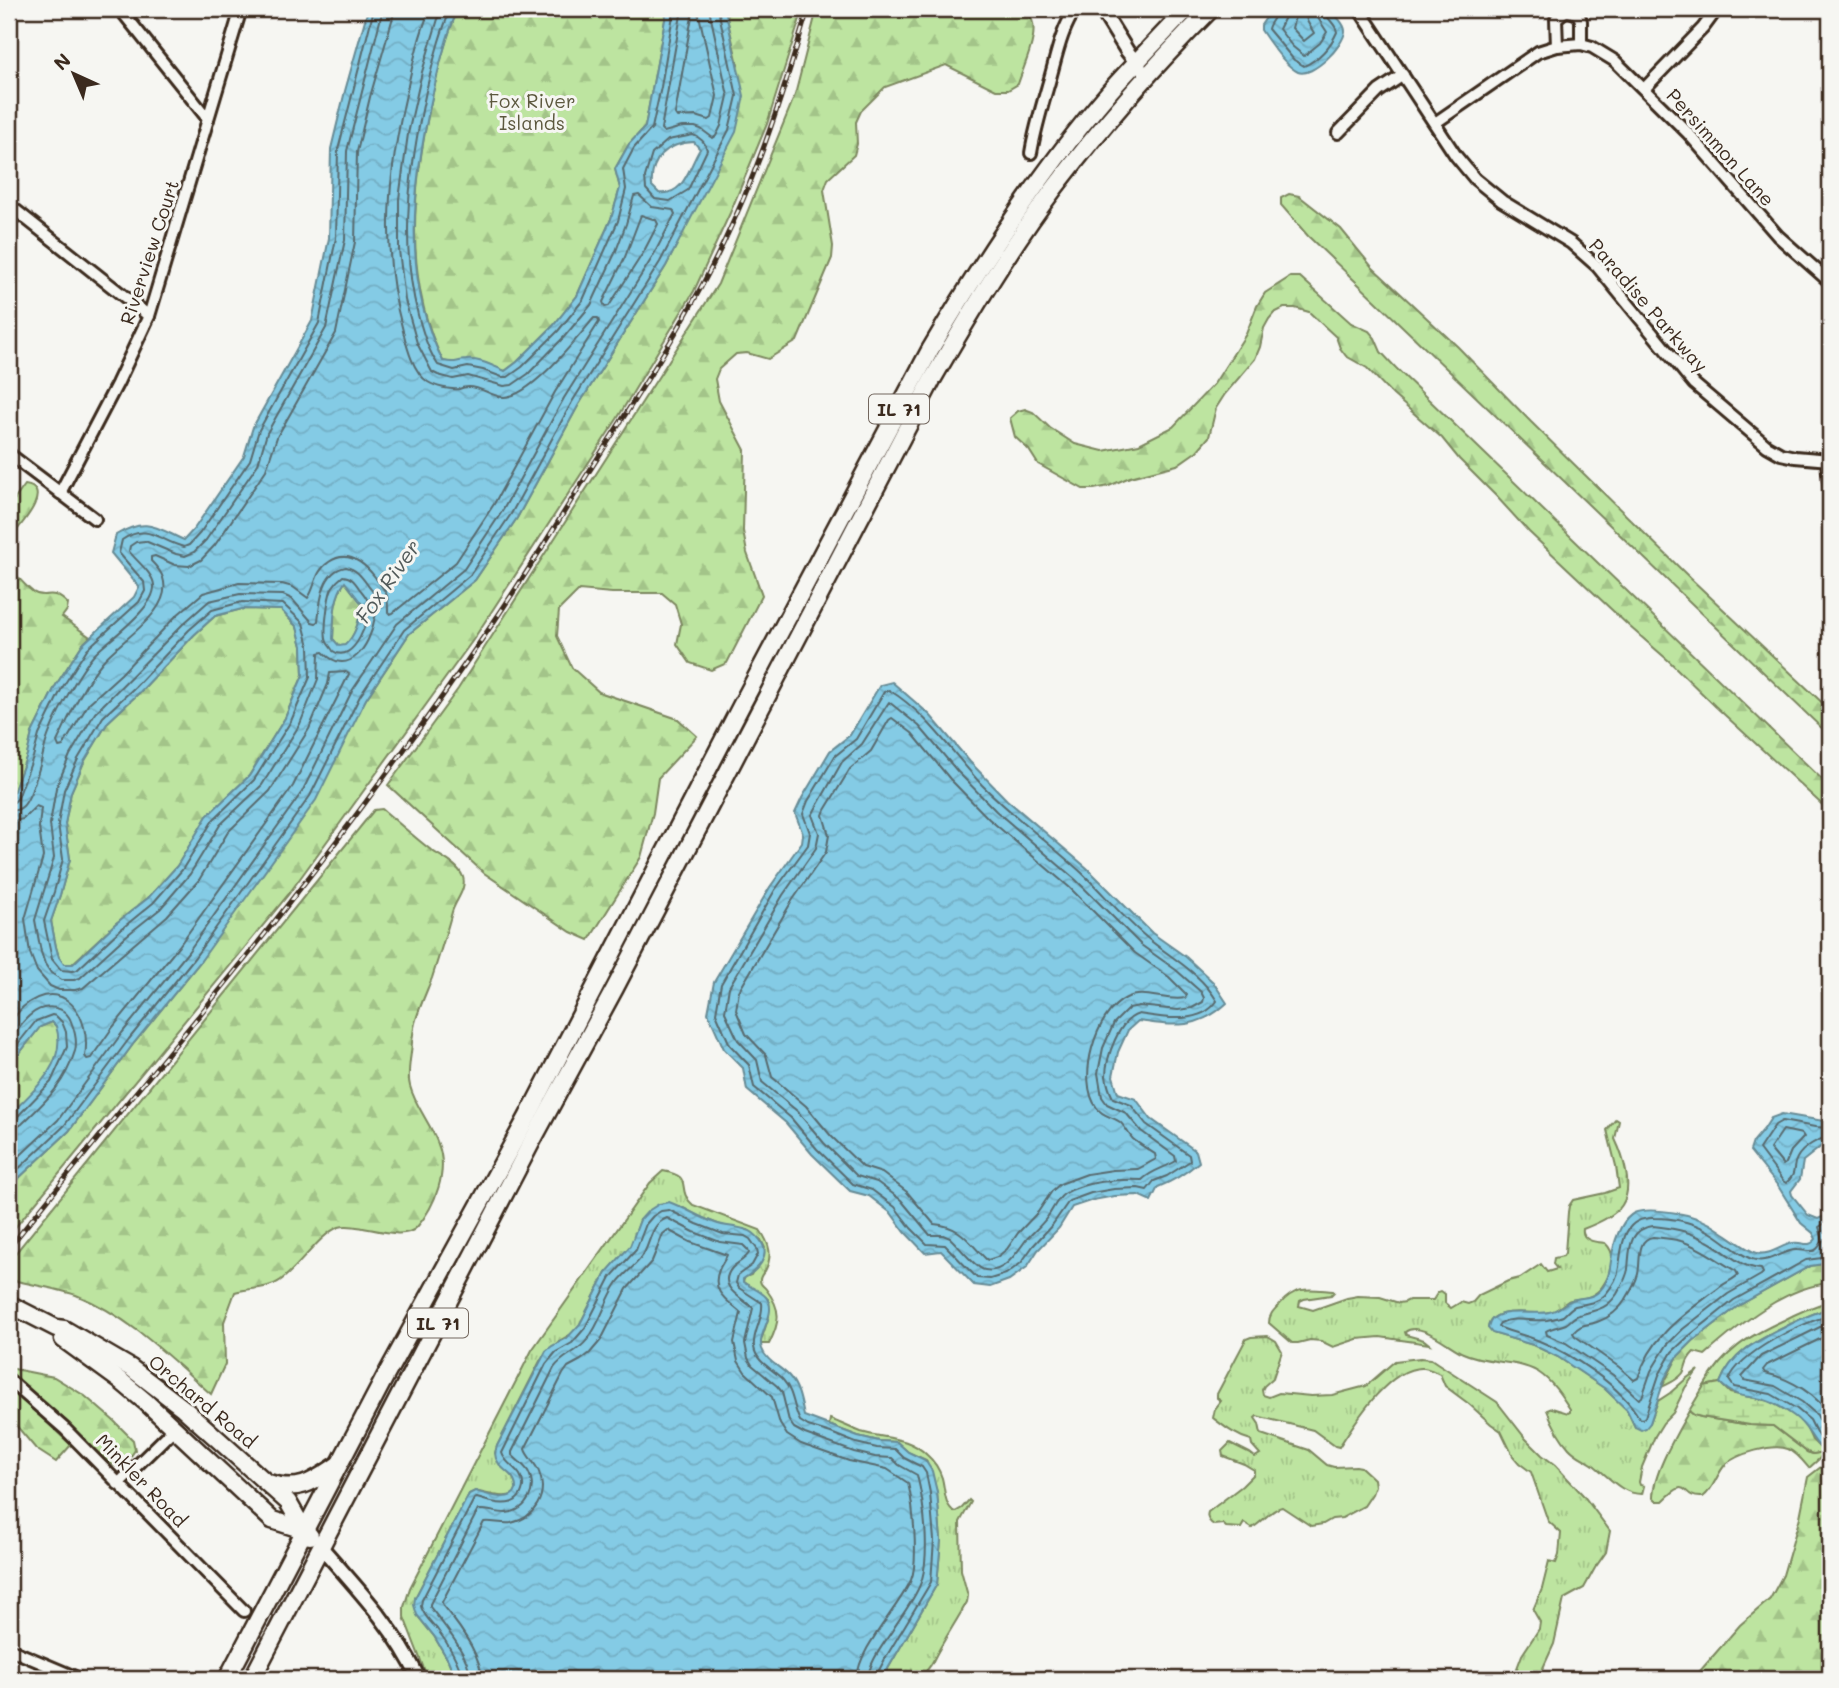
<svg xmlns="http://www.w3.org/2000/svg" width="1839" height="1688" viewBox="0 0 1839 1688" font-family="Mali,sans-serif">
<style>
.grass{fill:url(#grass-tufts);stroke:#7c875f;stroke-width:2}
.forest{fill:url(#forest-firs);stroke:#7c875f;stroke-width:2}
.wetland{fill:url(#wetland-marsh);stroke:#7c875f;stroke-width:2}
.water{fill:url(#water-waves);stroke:#678b95;stroke-width:2;fill-rule:evenodd}
.lines{fill:none;stroke-linecap:round;stroke-linejoin:round}
.shore{stroke:#586a6e;stroke-width:2}
.minor-casing{stroke:#3b2a1e;stroke-width:16}
.tertiary-casing{stroke:#3b2a1e;stroke-width:18}
.primary-casing{stroke:#3b2a1e;stroke-width:21}
.minor{stroke:#f6f6f2;stroke-width:10}
.tertiary{stroke:#f6f6f2;stroke-width:12}
.primary{stroke:#f6f6f2;stroke-width:16}
.rail-casing{stroke:#3b2a1e;stroke-width:5}
.rail{stroke:#f6f6f2;stroke-width:2.5;stroke-dasharray:8;stroke-linecap:butt}
.labels{text-anchor:middle;dominant-baseline:central;stroke-width:6;stroke-linejoin:round;paint-order:stroke}
.shield{fill:#f6f6f2;stroke:#73675e;stroke-width:2}
.shield-label{font-size:18px;font-weight:bold;fill:#3b2a1e}
.park-label{font-size:19px;fill:#5c583e;stroke:#f6f6f2}
.street-label{font-size:19px;fill:#3b2a1e;stroke:#f6f6f2}
.water-label{font-size:21px;font-style:italic;fill:#515a5a;stroke:#f6f6f2}
</style>
<defs>
<pattern id="grass-tufts" width="24" height="20" patternUnits="userSpaceOnUse" patternTransform="scale(1.75)"><rect width="24" height="20" fill="#bde4a0"/><path d="M3 7l-1-3M5 7V3M7 7l1-3M15 17l-1-3M17 17v-4M19 17l1-3" fill="none" stroke="#a3c489"/></pattern>
<pattern id="forest-firs" width="22" height="20" patternUnits="userSpaceOnUse" patternTransform="scale(1.75)"><rect width="22" height="20" fill="#bde4a0"/><path d="M5 1l3.5 6h-7zM16 11l3.5 6h-7z" fill="#a3c489"/></pattern>
<pattern id="wetland-marsh" width="20" height="14" patternUnits="userSpaceOnUse" patternTransform="scale(1.75)"><rect width="20" height="14" fill="#bde4a0"/><path d="M1 5h8M5 5V1M11 12h8M15 12V8" fill="none" stroke="#a3c489"/></pattern>
<pattern id="water-waves" width="16" height="10" patternUnits="userSpaceOnUse" patternTransform="scale(1.75)"><rect width="16" height="10" fill="#84cbe5"/><path d="M0 5q4-4 8 0t8 0" fill="none" stroke="#73aec4"/></pattern>
</defs>
<rect width="100%" height="100%" fill="#f6f6f2"/>
<filter id="ink" filterUnits="userSpaceOnUse"><feTurbulence type="fractalNoise" baseFrequency=".0143" numOctaves="2"/><feDisplacementMap in="SourceGraphic" scale="14" xChannelSelector="R" yChannelSelector="G"/><feConvolveMatrix kernelMatrix="1 2 1 2 8 2 1 2 1" color-interpolation-filters="sRGB"/></filter>
<g filter="url(#ink)">
<g class="grass">
<path d="M 1616,1119 L 1619,1121 L 1615,1139 C 1623,1156 1634,1187 1622,1205 C 1615,1216 1596,1224 1583,1229 C 1581,1241 1596,1242 1605,1243 C 1614,1251 1614,1262 1610,1273 C 1604,1285 1599,1295 1584,1298 C 1579,1299 1573,1299 1568,1301 C 1558,1307 1559,1311 1545,1313 C 1531,1314 1515,1310 1502,1314 C 1494,1316 1489,1320 1488,1328 L 1493,1333 L 1533,1345 L 1558,1357 L 1604,1388 L 1627,1410 L 1635,1427 L 1650,1423 L 1658,1401 L 1670,1393 L 1687,1378 L 1698,1370 L 1685,1388 L 1673,1413 L 1663,1423 L 1655,1436 L 1642,1467 L 1639,1482 L 1640,1485 L 1644,1486 L 1642,1494 C 1622,1494 1611,1479 1596,1467 C 1588,1460 1577,1457 1569,1448 C 1560,1438 1552,1423 1547,1410 L 1552,1408 L 1568,1413 L 1570,1412 L 1570,1409 C 1561,1395 1552,1381 1538,1372 C 1515,1359 1487,1364 1463,1353 C 1448,1346 1420,1320 1405,1332 L 1406,1335 L 1424,1340 L 1429,1344 L 1380,1337 L 1357,1339 L 1333,1347 L 1321,1341 L 1310,1340 L 1298,1343 L 1292,1343 L 1269,1323 C 1269,1314 1274,1310 1280,1304 C 1297,1285 1309,1289 1333,1291 L 1334,1292 L 1331,1295 L 1304,1299 L 1300,1301 L 1299,1306 L 1313,1310 L 1347,1298 L 1358,1296 L 1380,1297 L 1399,1303 L 1405,1302 L 1409,1300 L 1433,1300 L 1438,1292 L 1441,1291 L 1445,1294 L 1445,1303 L 1451,1308 L 1461,1302 L 1468,1304 L 1473,1302 L 1479,1295 L 1508,1281 L 1520,1278 L 1541,1264 L 1547,1272 L 1557,1269 L 1553,1264 L 1554,1258 L 1563,1256 L 1565,1253 L 1568,1212 L 1569,1206 L 1573,1200 L 1605,1193 L 1619,1188 L 1616,1166 L 1607,1130 Z"/>
<path d="M 663,1171 C 696,1177 674,1188 693,1205 L 760,1230 C 770,1244 773,1256 765,1271 C 763,1273 760,1277 760,1280 C 760,1285 763,1285 766,1289 C 782,1310 780,1322 769,1344 L 760,1344 L 769,1316 L 768,1299 L 743,1282 L 745,1277 L 751,1275 L 765,1248 L 761,1240 L 748,1230 L 726,1227 L 700,1217 L 680,1206 L 640,1220 L 631,1246 L 606,1273 L 580,1324 L 573,1333 L 559,1341 L 540,1361 L 497,1446 L 495,1453 C 499,1459 503,1466 508,1472 C 511,1476 513,1477 515,1481 C 525,1506 485,1493 475,1491 L 469,1494 L 415,1598 L 417,1615 L 434,1636 L 448,1660 L 456,1679 L 428,1679 L 404,1617 L 404,1607 L 410,1588 L 532,1350 L 650,1183 Z"/>
<path d="M 1830,1301 L 1830,1309 C 1814,1312 1800,1319 1785,1327 C 1757,1341 1732,1352 1720,1383 L 1704,1386 C 1725,1350 1747,1337 1784,1320 C 1799,1312 1814,1306 1830,1301 Z"/>
<path d="M 1268,1336 L 1276,1341 L 1282,1351 L 1273,1378 L 1264,1386 L 1262,1390 L 1263,1395 L 1269,1397 L 1279,1393 L 1311,1396 L 1332,1395 L 1366,1386 L 1395,1361 L 1420,1358 L 1431,1359 L 1437,1363 L 1497,1402 L 1526,1439 L 1542,1455 L 1555,1465 L 1583,1495 L 1610,1531 L 1606,1552 L 1595,1568 L 1584,1588 L 1564,1599 L 1554,1644 L 1543,1668 L 1537,1679 L 1513,1679 L 1522,1655 L 1539,1629 L 1540,1622 L 1533,1610 L 1542,1589 L 1549,1561 L 1556,1563 L 1559,1555 L 1561,1533 L 1548,1521 L 1531,1472 L 1519,1463 L 1513,1456 L 1501,1431 L 1491,1424 L 1469,1404 L 1445,1386 L 1440,1374 C 1435,1372 1430,1369 1424,1368 C 1390,1365 1355,1422 1339,1447 L 1335,1446 L 1313,1430 L 1257,1416 L 1255,1418 L 1259,1424 L 1261,1434 L 1309,1450 L 1327,1465 L 1334,1467 L 1356,1466 L 1361,1467 L 1374,1479 L 1375,1486 L 1372,1494 L 1364,1506 L 1342,1518 L 1332,1519 L 1323,1524 L 1311,1526 L 1282,1507 C 1271,1509 1262,1523 1252,1528 L 1244,1523 L 1241,1528 L 1226,1527 L 1223,1524 L 1214,1525 C 1209,1522 1206,1518 1208,1512 L 1242,1486 L 1254,1474 L 1254,1470 L 1244,1464 L 1223,1456 L 1222,1451 L 1230,1443 L 1250,1453 L 1255,1457 L 1260,1454 L 1252,1445 L 1251,1440 C 1236,1436 1226,1428 1213,1418 L 1215,1409 L 1221,1401 L 1217,1398 L 1217,1394 L 1246,1339 L 1251,1337 Z"/>
<path d="M 830,1419 C 841,1423 850,1428 861,1432 C 885,1439 908,1436 927,1455 C 934,1461 939,1469 942,1478 C 945,1489 944,1506 955,1512 L 962,1508 L 969,1500 L 971,1502 L 960,1522 L 961,1570 L 968,1596 L 967,1602 C 956,1622 943,1641 933,1661 C 930,1668 924,1672 921,1679 L 882,1679 L 937,1584 L 941,1540 L 937,1492 L 926,1460 L 908,1452 L 897,1442 L 879,1441 L 858,1436 L 829,1425 Z"/>
</g>
<g class="forest">
<path d="M 458,9 L 667,9 L 645,127 L 629,144 L 615,169 L 620,188 L 611,219 L 577,296 L 553,326 L 517,362 L 505,371 L 485,363 L 454,363 L 443,361 C 402,278 413,183 432,97 C 439,67 446,36 458,9 Z"/>
<path d="M 730,9 L 803,9 L 767,124 L 730,213 L 694,291 L 617,419 L 473,640 L 288,895 L 9,1235 L 9,1194 L 19,1178 L 69,1131 L 134,1043 L 200,962 L 366,699 L 409,634 L 475,580 L 517,518 L 578,406 L 666,266 L 695,208 L 738,64 L 727,18 Z"/>
<path d="M 817,9 L 1015,9 C 1019,10 1023,10 1026,12 C 1045,25 1023,67 1018,84 L 1008,90 L 996,90 L 946,65 L 885,87 L 861,111 L 856,122 L 857,144 L 854,155 L 828,179 L 824,190 L 833,246 L 832,258 L 797,341 L 768,359 L 747,353 L 736,354 L 719,369 L 715,379 L 719,401 L 745,450 L 743,531 L 747,553 L 762,595 L 727,663 L 711,670 L 690,663 L 677,644 L 681,624 L 675,604 L 662,593 L 612,593 L 579,590 L 559,610 L 557,636 L 572,668 L 599,692 L 678,719 L 697,736 L 658,778 L 653,813 L 641,857 L 589,940 L 571,932 L 484,873 L 388,785 L 458,689 L 718,284 L 795,95 Z"/>
<path d="M 1289,194 L 1299,196 L 1341,229 L 1372,267 L 1458,347 L 1531,422 L 1688,576 L 1830,710 L 1830,736 L 1308,236 L 1281,205 L 1281,198 Z"/>
<path d="M 1290,277 L 1300,277 L 1351,323 L 1369,331 L 1375,338 L 1381,352 L 1396,368 L 1830,787 L 1830,812 L 1715,706 L 1669,661 L 1630,627 L 1529,532 L 1497,497 L 1459,459 L 1442,438 L 1393,395 L 1367,368 L 1346,356 L 1340,348 L 1336,337 L 1309,312 L 1295,308 L 1284,308 L 1274,313 L 1269,319 L 1264,328 L 1260,347 L 1255,359 L 1225,394 L 1216,408 L 1209,437 L 1197,451 L 1177,465 L 1130,477 L 1109,486 L 1094,489 L 1083,489 L 1038,464 L 1029,450 L 1015,437 L 1010,418 L 1018,411 L 1025,409 L 1033,412 L 1050,428 L 1075,444 L 1103,451 L 1139,444 L 1173,427 L 1214,384 L 1246,334 L 1257,306 L 1265,293 Z"/>
<path d="M 25,485 C 56,489 17,529 9,540 L 9,507 Z"/>
<path d="M 9,567 C 16,575 24,585 33,592 C 46,601 51,586 68,604 L 67,610 L 62,617 L 90,637 L 82,645 L 56,685 L 32,733 L 27,755 L 9,804 Z"/>
<path d="M 345,582 L 362,604 C 359,619 357,634 345,646 L 339,646 L 333,639 C 334,619 333,599 345,582 Z"/>
<path d="M 242,609 L 281,610 L 297,627 L 302,646 L 303,675 L 285,718 L 249,776 L 208,816 L 177,866 L 148,898 L 115,924 L 72,964 L 64,964 L 59,957 L 56,947 L 51,921 L 60,895 L 70,859 L 65,824 L 71,792 L 84,762 L 108,722 L 140,692 L 194,635 L 215,616 Z"/>
<path d="M 382,809 C 399,823 414,837 431,850 C 442,858 458,864 463,877 C 467,889 455,901 452,912 C 446,934 439,956 432,978 C 426,993 419,1008 415,1023 C 412,1035 412,1048 410,1060 C 409,1068 408,1079 410,1086 C 415,1106 431,1124 438,1144 C 449,1171 435,1206 417,1227 C 402,1244 358,1221 339,1227 C 321,1233 299,1267 281,1280 C 269,1289 250,1288 235,1292 L 224,1322 L 225,1364 L 211,1394 C 169,1357 129,1316 76,1295 C 56,1288 33,1285 12,1280 L 9,1276 L 9,1261 L 374,810 Z"/>
<path d="M 52,1022 C 68,1035 55,1065 45,1079 C 36,1092 20,1104 9,1115 L 9,1070 L 12,1063 L 40,1027 Z"/>
<path d="M 1830,1263 L 1830,1283 C 1784,1287 1739,1325 1705,1355 L 1694,1352 C 1684,1362 1688,1364 1683,1373 C 1678,1380 1670,1383 1662,1387 L 1678,1356 L 1693,1341 L 1738,1306 L 1810,1266 Z"/>
<path d="M 9,1368 L 54,1377 L 85,1396 L 114,1421 L 133,1440 L 135,1450 L 125,1465 L 115,1466 L 108,1462 L 61,1417 L 9,1373 Z"/>
<path d="M 9,1387 L 71,1445 L 56,1462 L 36,1449 L 9,1417 Z"/>
<path d="M 1689,1411 L 1694,1415 L 1701,1417 L 1750,1425 L 1773,1426 L 1807,1452 L 1813,1454 L 1824,1452 L 1819,1459 L 1809,1468 C 1804,1462 1796,1452 1788,1449 C 1774,1443 1736,1454 1725,1465 C 1716,1475 1714,1489 1703,1497 C 1679,1499 1691,1473 1663,1501 L 1656,1501 L 1653,1498 C 1653,1473 1677,1433 1689,1411 Z"/>
<path d="M 1821,1467 L 1824,1471 L 1830,1475 L 1830,1679 L 1693,1679 L 1740,1625 L 1770,1599 L 1783,1575 L 1800,1517 L 1808,1477 Z"/>
</g>
<path class="wetland" d="M 1720,1383 L 1730,1393 L 1769,1401 L 1794,1415 L 1805,1425 L 1812,1440 L 1824,1452 L 1813,1454 L 1807,1452 L 1773,1426 L 1750,1425 L 1701,1417 L 1694,1415 L 1689,1411 L 1704,1386 Z"/>
<g class="water">
<path d="M 368,9 L 458,9 C 446,37 439,67 432,97 C 413,181 401,281 443,361 C 457,364 454,361 466,360 C 478,358 493,366 505,371 L 517,362 L 553,326 L 577,296 L 611,219 L 620,188 L 615,169 L 629,144 L 645,127 L 667,9 L 725,9 L 744,96 L 736,132 L 666,266 L 578,406 L 517,518 L 475,580 L 409,634 L 366,699 L 316,800 L 200,962 L 134,1043 L 69,1131 L 19,1178 L 9,1194 L 9,1115 C 33,1092 68,1063 56,1026 L 52,1022 L 40,1027 L 12,1063 L 9,1070 L 9,804 L 27,755 L 32,733 L 56,685 L 82,645 L 134,597 L 139,587 L 111,553 L 116,535 C 146,517 155,527 184,540 L 194,529 L 244,456 L 253,427 L 312,321 L 329,238 L 331,149 L 345,91 ZM 694,142 L 700,149 C 689,166 685,196 659,193 L 652,186 C 650,159 666,143 694,142 ZM 345,582 L 362,604 C 359,619 357,634 345,645 L 339,646 L 333,639 C 334,619 333,598 345,582 ZM 242,609 L 281,610 L 297,627 L 302,646 L 303,675 L 285,718 L 249,776 L 207,816 L 177,866 L 148,898 L 115,924 L 73,964 L 64,964 L 59,957 L 56,947 L 51,921 L 60,895 L 70,859 L 65,824 L 71,792 L 84,762 L 108,722 L 140,692 L 194,635 L 215,616 Z"/>
<path d="M 1272,9 L 1329,9 C 1334,14 1345,23 1345,31 C 1344,46 1312,78 1298,72 C 1285,66 1269,42 1261,30 L 1261,25 Z"/>
<path d="M 892,682 L 930,715 L 970,762 L 1007,800 L 1087,868 L 1152,933 L 1186,957 L 1213,982 L 1227,1003 C 1198,1030 1174,1026 1138,1021 L 1128,1030 L 1118,1052 L 1113,1076 L 1118,1093 L 1136,1099 L 1151,1119 L 1196,1151 L 1199,1162 C 1186,1173 1174,1181 1158,1187 L 1151,1201 L 1138,1195 L 1115,1196 L 1093,1200 L 1072,1207 L 1059,1228 L 1038,1250 L 1027,1267 L 1009,1280 L 990,1287 L 974,1285 L 941,1251 L 925,1253 L 905,1232 L 891,1213 L 869,1196 L 850,1191 L 812,1154 L 786,1123 L 747,1090 L 743,1068 L 724,1049 L 708,1013 L 714,982 L 770,887 L 802,842 L 803,834 L 795,813 L 802,798 L 830,751 L 850,735 L 880,685 Z"/>
<path d="M 1782,1114 L 1830,1122 L 1830,1144 L 1823,1145 L 1803,1161 L 1800,1179 L 1791,1191 L 1792,1195 L 1808,1215 L 1818,1219 L 1825,1216 L 1829,1208 L 1830,1198 L 1830,1263 L 1810,1266 L 1738,1306 L 1693,1341 L 1678,1356 L 1665,1378 L 1650,1423 L 1646,1428 L 1641,1430 L 1635,1427 L 1627,1410 L 1604,1388 L 1558,1357 L 1533,1345 L 1492,1333 L 1488,1328 C 1492,1304 1532,1316 1549,1312 C 1561,1310 1563,1303 1572,1300 C 1580,1297 1590,1299 1597,1293 C 1609,1284 1610,1268 1612,1254 C 1615,1240 1621,1220 1634,1213 C 1645,1208 1665,1211 1677,1213 C 1692,1215 1709,1222 1721,1231 C 1729,1236 1748,1251 1757,1253 C 1770,1256 1781,1245 1793,1243 C 1803,1241 1808,1249 1816,1239 L 1813,1233 L 1801,1223 L 1778,1186 L 1750,1151 L 1753,1142 L 1764,1129 L 1771,1118 Z"/>
<path d="M 669,1202 C 685,1208 699,1217 715,1223 C 726,1227 737,1226 747,1230 C 752,1231 757,1236 760,1240 C 773,1257 756,1271 743,1279 L 743,1282 C 750,1287 760,1290 766,1297 C 779,1313 756,1333 762,1349 C 766,1361 781,1367 789,1376 C 799,1387 801,1402 804,1416 L 858,1436 L 879,1441 L 897,1442 L 908,1452 L 925,1460 L 932,1471 L 937,1492 L 941,1540 L 937,1584 L 882,1679 L 456,1679 L 448,1660 L 434,1636 L 417,1615 L 414,1605 L 415,1598 L 469,1494 L 475,1491 C 485,1494 512,1504 516,1489 C 516,1486 515,1481 513,1478 C 509,1472 501,1469 498,1462 C 494,1457 495,1452 497,1446 L 546,1351 L 552,1346 L 567,1338 L 580,1324 L 606,1273 L 630,1246 L 640,1220 L 648,1211 L 659,1204 Z"/>
<path d="M 1830,1309 L 1830,1456 C 1812,1445 1810,1427 1794,1416 C 1787,1411 1778,1405 1770,1402 C 1750,1393 1739,1402 1720,1383 C 1732,1352 1757,1341 1785,1327 C 1800,1319 1814,1312 1830,1309 Z"/>
</g>
<g class="lines">
<g class="shore">
<path d="M 394,9 L 393,17 L 370,97 L 357,152 L 355,242 L 336,333 L 277,437 L 266,470 L 215,545 L 201,560 L 189,566 L 175,565 L 155,556 L 151,557 L 151,561 C 156,566 161,571 163,578 C 174,611 120,640 102,662 C 83,685 70,715 57,742 L 59,747 L 63,746 L 89,703 L 121,674 L 176,616 L 203,593 L 239,583 L 282,584 L 293,587 L 308,598 C 316,587 314,572 329,562 C 348,549 364,563 375,577 C 379,583 385,589 387,596 C 388,601 388,607 388,612 L 390,614 L 393,613 L 456,562 L 494,504 L 555,392 L 599,322 L 598,318 L 594,318 C 577,338 531,397 504,397 C 492,397 482,387 469,387 C 467,387 461,388 459,389 C 450,390 436,387 428,382 C 413,372 407,347 403,331 C 380,248 388,173 407,90 C 413,63 419,35 430,9"/>
<path d="M 451,9 C 439,35 433,64 426,91 C 410,165 399,241 418,315 C 423,333 428,350 438,365 L 454,370 L 468,367 L 483,370 L 502,377 L 508,377 L 522,367 L 558,331 L 583,300 L 618,221 L 626,189 L 623,169 L 634,148 L 652,128 L 661,87 L 674,9"/>
<path d="M 682,9 L 661,129 L 664,132 L 682,127 L 695,127 L 701,129 L 713,138 L 716,136 L 721,126 L 728,96 L 709,9"/>
<path d="M 1277,9 C 1277,17 1269,22 1268,29 L 1294,60 L 1304,66 C 1318,60 1331,46 1337,32 C 1336,23 1325,19 1325,9"/>
<path d="M 1286,9 L 1285,17 L 1279,29 L 1292,46 L 1304,56 L 1320,43 L 1327,32 L 1318,18 L 1316,9"/>
<path d="M 1297,9 L 1292,28 L 1304,41 L 1314,33 L 1307,21 L 1305,9"/>
<path d="M 695,13 L 699,15 L 717,96 L 712,118 L 709,120 L 696,116 L 677,117 L 675,114 L 692,16 Z"/>
<path d="M 693,135 C 700,137 706,143 707,150 L 688,190 L 670,201 L 655,199 L 646,189 L 645,177 L 652,154 L 668,140 Z"/>
<path d="M 641,215 L 656,220 L 658,224 L 643,253 L 609,306 L 605,307 L 603,302 L 625,257 Z"/>
<path d="M 346,567 C 356,569 361,576 367,584 C 370,589 375,593 376,598 C 379,605 376,614 374,621 C 370,645 349,679 323,652 L 319,653 L 318,679 L 300,724 L 262,785 L 220,825 L 190,874 L 160,909 L 126,936 L 80,978 L 74,980 L 62,980 L 51,973 L 45,964 L 41,952 L 35,920 L 54,858 L 50,824 L 56,788 L 70,755 L 95,713 L 183,624 L 209,601 L 240,594 L 283,595 L 292,599 L 312,622 L 316,623 L 318,621 C 320,601 322,571 346,567 Z"/>
<path d="M 343,576 C 352,577 355,582 359,588 C 362,592 367,597 368,602 C 372,616 354,666 333,651 C 333,650 327,643 327,642 C 323,633 328,597 332,588 C 335,583 339,579 343,576 Z"/>
<path d="M 242,602 L 283,604 L 303,623 L 309,646 L 310,677 L 291,721 L 254,780 L 213,820 L 182,870 L 153,903 L 120,930 L 77,970 L 72,971 L 61,970 L 52,959 L 44,921 L 54,892 L 63,859 L 58,824 L 64,790 L 78,759 L 103,717 L 135,687 L 189,630 L 212,610 Z"/>
<path d="M 889,690 C 927,713 952,753 982,785 C 1014,817 1049,843 1082,873 C 1104,894 1123,918 1146,937 C 1171,958 1200,972 1217,1001 C 1201,1025 1164,1018 1139,1014 C 1119,1019 1106,1057 1106,1076 C 1107,1083 1110,1092 1113,1098 L 1131,1105 L 1146,1124 L 1189,1155 L 1190,1161 L 1167,1176 L 1154,1181 L 1147,1190 L 1138,1188 L 1114,1189 L 1091,1193 L 1069,1201 L 1053,1224 L 1033,1246 L 1021,1263 L 1006,1274 L 990,1279 L 977,1278 L 945,1245 L 927,1244 L 911,1228 L 895,1207 L 872,1190 L 853,1184 L 817,1149 L 791,1118 L 754,1087 L 749,1065 L 730,1045 L 716,1013 L 721,984 L 775,890 L 808,845 L 810,833 L 803,814 L 808,801 L 835,756 L 856,739 L 884,692 Z"/>
<path d="M 889,702 L 919,726 L 958,772 L 996,811 L 1076,880 L 1141,945 L 1176,970 L 1201,992 L 1204,998 L 1203,1002 L 1192,1008 L 1178,1010 L 1139,1006 L 1129,1008 L 1114,1023 L 1103,1048 L 1098,1073 L 1102,1097 L 1107,1104 L 1126,1113 L 1141,1131 L 1175,1156 L 1176,1161 C 1165,1168 1152,1170 1142,1180 C 1119,1179 1084,1181 1064,1194 C 1057,1199 1053,1209 1048,1216 C 1042,1225 1033,1232 1026,1240 C 1017,1252 1004,1274 985,1270 C 976,1269 958,1245 950,1238 L 943,1235 L 930,1235 L 901,1200 L 877,1182 L 857,1176 L 824,1143 L 797,1111 L 762,1082 L 757,1060 L 738,1040 L 725,1012 L 729,987 L 783,895 L 816,848 L 819,833 L 812,815 L 842,762 L 862,744 Z"/>
<path d="M 892,718 L 912,733 L 950,779 L 989,819 L 1069,887 L 1135,953 L 1169,977 L 1187,995 L 1185,998 C 1166,1002 1143,989 1126,998 C 1095,1013 1076,1080 1097,1108 C 1103,1117 1112,1116 1120,1122 C 1125,1126 1128,1134 1133,1139 C 1140,1145 1148,1149 1155,1154 L 1156,1159 L 1138,1169 L 1113,1170 L 1087,1174 L 1060,1184 L 1052,1191 L 1038,1212 L 1018,1233 L 1007,1249 L 997,1257 L 988,1260 L 986,1259 C 967,1240 962,1227 934,1224 L 907,1192 L 882,1173 L 863,1167 L 831,1136 L 806,1106 L 772,1077 L 766,1055 L 746,1034 L 736,1010 L 739,991 L 792,901 L 826,852 L 829,835 L 823,815 L 825,810 L 850,769 L 871,751 L 889,720 Z"/>
<path d="M 9,802 L 14,802 L 18,798 L 33,757 L 39,735 L 62,688 L 87,649 L 139,602 L 145,591 L 144,582 L 119,553 L 122,540 C 148,522 159,541 184,547 L 189,545 L 200,533 L 250,460 L 259,430 L 319,323 L 336,238 L 338,150 L 374,9"/>
<path d="M 9,811 C 14,811 19,810 23,806 C 32,797 42,759 45,746 C 51,723 80,669 96,653 C 111,638 156,607 154,585 C 153,573 136,561 129,551 L 130,546 L 136,542 L 145,541 L 176,554 L 185,556 L 194,552 L 206,540 L 258,464 L 267,433 L 326,328 L 345,240 L 347,151 L 383,9"/>
<path d="M 9,822 L 23,819 L 36,806 L 41,808 L 39,827 L 43,857 L 25,919 L 30,953 L 37,971 L 50,986 L 59,990 L 75,990 L 83,988 L 167,916 L 199,880 L 228,832 L 270,791 L 309,729 L 328,684 L 330,673 L 346,672 L 349,674 L 293,786 L 179,946 L 113,1027 L 91,1058 L 87,1059 L 85,1056 C 92,1016 63,974 23,1007 C 18,1012 13,1019 9,1024"/>
<path d="M 9,1041 C 15,1033 21,1023 29,1016 C 44,1003 66,1004 72,1024 C 75,1032 77,1043 75,1051 C 65,1084 46,1101 22,1124 L 16,1128 L 9,1129"/>
<path d="M 9,1055 L 36,1021 L 52,1015 L 56,1016 L 62,1022 L 66,1032 L 67,1047 L 51,1082 L 16,1118 L 9,1120"/>
<path d="M 1830,1128 L 1815,1127 L 1782,1121 L 1775,1125 L 1759,1149 L 1783,1181 L 1786,1183 C 1798,1173 1791,1168 1797,1158 C 1803,1147 1819,1138 1830,1137"/>
<path d="M 1783,1130 L 1802,1134 L 1804,1137 L 1791,1151 L 1786,1163 L 1783,1165 L 1770,1149 Z"/>
<path d="M 9,1166 L 58,1120 L 122,1033 L 188,952 L 302,792 L 352,691 L 397,624 L 464,569 L 503,510 L 564,398 L 652,258 L 675,214 L 673,210 L 652,207 L 639,195 L 634,196 L 626,224 L 616,251 L 591,305 L 564,337 L 528,374 L 512,385 L 504,386 L 468,376 L 453,379 L 438,375 L 432,372 L 417,343 L 405,300 L 399,250 L 399,199 L 408,134 L 422,72 L 441,9"/>
<path d="M 9,1181 L 14,1173 L 64,1126 L 129,1039 L 195,957 L 310,796 L 360,696 L 404,630 L 470,575 L 511,514 L 572,402 L 660,262 L 729,130 L 737,96 L 718,9"/>
<path d="M 1830,1220 L 1819,1227 L 1823,1240 C 1815,1256 1811,1250 1797,1250 C 1784,1249 1771,1263 1756,1260 C 1743,1258 1726,1242 1715,1235 C 1697,1223 1675,1218 1654,1218 C 1623,1217 1622,1244 1619,1267 C 1618,1277 1611,1288 1605,1295 C 1596,1304 1586,1303 1575,1306 C 1570,1308 1567,1313 1563,1316 C 1558,1318 1552,1319 1547,1320 C 1532,1322 1514,1316 1500,1323 L 1498,1326 L 1501,1328 C 1513,1333 1525,1335 1537,1340 C 1570,1353 1622,1386 1639,1418 L 1642,1419 L 1645,1417 L 1659,1375 L 1672,1352 L 1689,1336 L 1734,1300 L 1806,1260 L 1830,1257"/>
<path d="M 1653,1226 C 1673,1228 1689,1231 1707,1241 C 1725,1250 1740,1268 1761,1269 L 1763,1273 L 1761,1275 L 1728,1294 L 1683,1329 L 1667,1345 L 1651,1371 L 1642,1397 L 1639,1399 L 1613,1375 L 1566,1343 L 1547,1335 L 1546,1331 C 1552,1327 1559,1327 1566,1324 C 1571,1321 1574,1316 1579,1315 C 1596,1310 1606,1310 1617,1294 C 1621,1287 1627,1277 1628,1269 C 1630,1249 1628,1229 1653,1226 Z"/>
<path d="M 1653,1237 C 1662,1238 1672,1238 1681,1241 C 1701,1247 1718,1261 1736,1271 L 1738,1275 C 1733,1280 1726,1282 1720,1287 C 1685,1314 1652,1334 1638,1378 L 1634,1380 L 1619,1367 L 1575,1336 L 1573,1333 C 1582,1323 1585,1326 1597,1322 C 1609,1318 1619,1310 1626,1299 C 1631,1291 1636,1282 1638,1274 C 1641,1261 1636,1239 1653,1237 Z"/>
<path d="M 1830,1316 C 1803,1321 1739,1353 1729,1380 L 1734,1387 L 1771,1394 L 1797,1409 L 1810,1420 L 1818,1436 L 1830,1448"/>
<path d="M 1830,1325 L 1820,1327 L 1761,1356 L 1742,1377 L 1744,1380 L 1775,1386 L 1802,1402 L 1817,1415 L 1825,1431 L 1830,1436"/>
<path d="M 1830,1335 L 1824,1337 L 1767,1365 L 1763,1370 L 1765,1373 C 1789,1378 1819,1395 1830,1417"/>
<path d="M 462,1679 C 460,1663 447,1642 437,1629 C 432,1623 426,1618 423,1611 C 420,1606 421,1606 422,1600 L 474,1499 L 477,1498 C 490,1502 516,1511 522,1491 C 524,1486 523,1480 520,1475 C 514,1466 505,1463 502,1453 L 546,1364 L 556,1352 L 572,1343 L 585,1328 L 611,1277 L 636,1250 L 646,1224 L 653,1216 L 661,1211 L 669,1210 L 697,1224 L 723,1234 L 745,1236 L 750,1239 L 757,1249 L 758,1254 L 752,1265 L 738,1275 L 736,1283 L 739,1288 L 762,1303 C 764,1319 752,1332 754,1347 C 756,1363 774,1369 783,1380 C 794,1392 793,1408 800,1421 L 808,1426 L 831,1433 L 856,1443 L 877,1448 L 895,1449 L 904,1458 L 922,1467 L 926,1473 L 930,1493 L 934,1540 L 931,1582 L 886,1657 L 877,1674 L 876,1679"/>
<path d="M 471,1679 C 469,1655 445,1626 430,1607 L 430,1604 L 478,1510 C 487,1509 496,1513 506,1513 C 527,1511 538,1490 528,1471 C 524,1465 517,1460 512,1455 L 512,1452 L 554,1368 C 563,1355 577,1353 587,1340 C 601,1323 605,1300 618,1282 C 625,1273 634,1267 641,1258 C 651,1245 649,1225 667,1218 L 694,1232 L 720,1242 L 743,1245 L 748,1250 L 749,1253 C 744,1261 737,1262 732,1268 C 716,1287 742,1298 753,1308 L 745,1343 L 748,1358 L 752,1365 L 777,1386 L 782,1392 L 789,1421 L 794,1428 L 805,1434 L 854,1452 L 875,1457 L 892,1458 L 899,1465 L 917,1475 C 924,1503 930,1551 922,1579 C 918,1595 901,1616 892,1631 C 883,1645 869,1662 868,1679"/>
<path d="M 482,1679 C 481,1655 458,1624 443,1606 L 442,1602 L 484,1522 C 492,1521 502,1524 511,1523 C 535,1518 548,1495 539,1472 C 536,1463 527,1457 525,1449 L 563,1374 L 568,1367 L 581,1360 L 590,1353 L 601,1340 L 627,1289 L 652,1261 L 663,1234 L 668,1230 L 690,1242 L 727,1255 C 725,1260 721,1264 719,1270 C 710,1292 728,1301 741,1313 L 734,1342 L 738,1361 L 745,1372 L 772,1397 L 780,1424 L 787,1435 L 801,1444 L 849,1461 L 887,1469 L 908,1483 C 913,1504 919,1561 911,1580 C 898,1609 858,1648 857,1679"/>
</g>
<defs>
<g id="minor">
<path d="M 120,9 L 208,119"/>
<path d="M 1359,9 L 1456,156 L 1475,179 L 1502,201 L 1571,243 L 1597,266 L 1694,384 L 1767,446 L 1781,454 L 1795,457 L 1830,460"/>
<path d="M 1557,46 L 1556,19 C 1564,10 1568,9 1579,15 L 1581,21 L 1581,44"/>
<path d="M 1644,89 L 1703,28 L 1717,9"/>
<path d="M 1435,123 L 1538,52 L 1557,46 L 1581,44 L 1592,47 L 1615,61 L 1688,133 L 1778,236 L 1830,282"/>
<path d="M 1338,133 L 1379,91 L 1403,75"/>
<path d="M 1031,153 C 1035,129 1042,106 1049,82 C 1056,58 1061,29 1076,9"/>
<path d="M 9,205 L 149,316"/>
<path d="M 9,454 L 95,519"/>
<path d="M 1827,461 L 1830,494"/>
<path d="M 60,493 L 117,384 L 149,316 L 241,9"/>
<path d="M 9,1380 L 65,1429 L 244,1611"/>
<path d="M 118,1484 L 175,1428"/>
<path d="M 9,1649 L 80,1679"/>
</g>
<g id="tertiary">
<path d="M 1101,9 L 1127,51 L 1140,67"/>
<path d="M 321,1547 C 358,1589 395,1628 419,1679"/>
</g>
<g id="primary">
<path d="M 9,1304 L 56,1328 L 64,1329 L 131,1368 L 183,1408 L 288,1502 L 304,1530 L 310,1536"/>
<path d="M 63,1339 L 122,1382 L 147,1403 L 272,1520 L 304,1530"/>
<path d="M 269,1483 C 300,1493 314,1481 338,1465"/>
<path d="M 227,1679 L 386,1375 L 528,1116 L 743,702 L 930,350 C 983,260 1041,171 1110,91 C 1135,63 1161,36 1187,9"/>
<path d="M 252,1679 L 531,1143 L 615,988 L 932,380 C 970,314 1010,247 1056,186 C 1104,123 1156,64 1211,9"/>
</g>
</defs>
<use href="#minor" class="minor-casing"/>
<use href="#tertiary" class="tertiary-casing"/>
<use href="#primary" class="primary-casing"/>
<use href="#minor" class="minor"/>
<use href="#tertiary" class="tertiary"/>
<use href="#primary" class="primary"/>
<defs>
<path id="rail" d="M 9,1248 C 86,1151 167,1056 245,959 C 331,851 415,738 493,623 C 525,576 555,527 585,478 C 638,394 694,311 734,220 C 765,152 787,80 808,9"/>
</defs>
<use href="#rail" class="rail-casing"/>
<use href="#rail" class="rail"/>
</g>
</g>
<g class="labels">
<g class="shield">
<rect x="869" y="394.5" width="60" height="29" rx="5"/>
<rect x="408" y="1308.5" width="60" height="29" rx="5"/>
</g>
<g class="shield-label">
<text x="899" y="409">IL 71</text>
<text x="438" y="1323">IL 71</text>
</g>
<g class="park-label">
<text x="532" y="100">Fox River<tspan x="532" dy="22">Islands</tspan></text>
</g>
<g class="street-label">
<text transform="translate(1721 147) rotate(48)">Persimmon Lane</text>
<text transform="translate(149 252) rotate(-72)">Riverview Court</text>
<text transform="translate(1649 305) rotate(49)">Paradise Parkway</text>
<text transform="translate(203 1401) rotate(40)">Orchard Road</text>
<text transform="translate(142 1480) rotate(46)">Minkler Road</text>
</g>
<g class="water-label">
<text transform="translate(387 581) rotate(-55)">Fox River</text>
</g>
</g>
<rect width="1839" height="1688" fill="none" stroke="#f6f6f2" stroke-width="35"/>
<rect x="18" y="18" width="1804" height="1653" fill="none" stroke="#3b2a1e" stroke-width="2.5" filter="url(#ink)"/>
<g transform="translate(74 74) rotate(316)" stroke="#f6f6f2" stroke-width="5" paint-order="stroke">
<path d="M0-5L12 26L0 18L-12 26Z" fill="#3b2a1e"/>
<text y="-10" font-size="19" font-weight="bold" text-anchor="middle" fill="#3b2a1e">N</text>
</g>
</svg>
